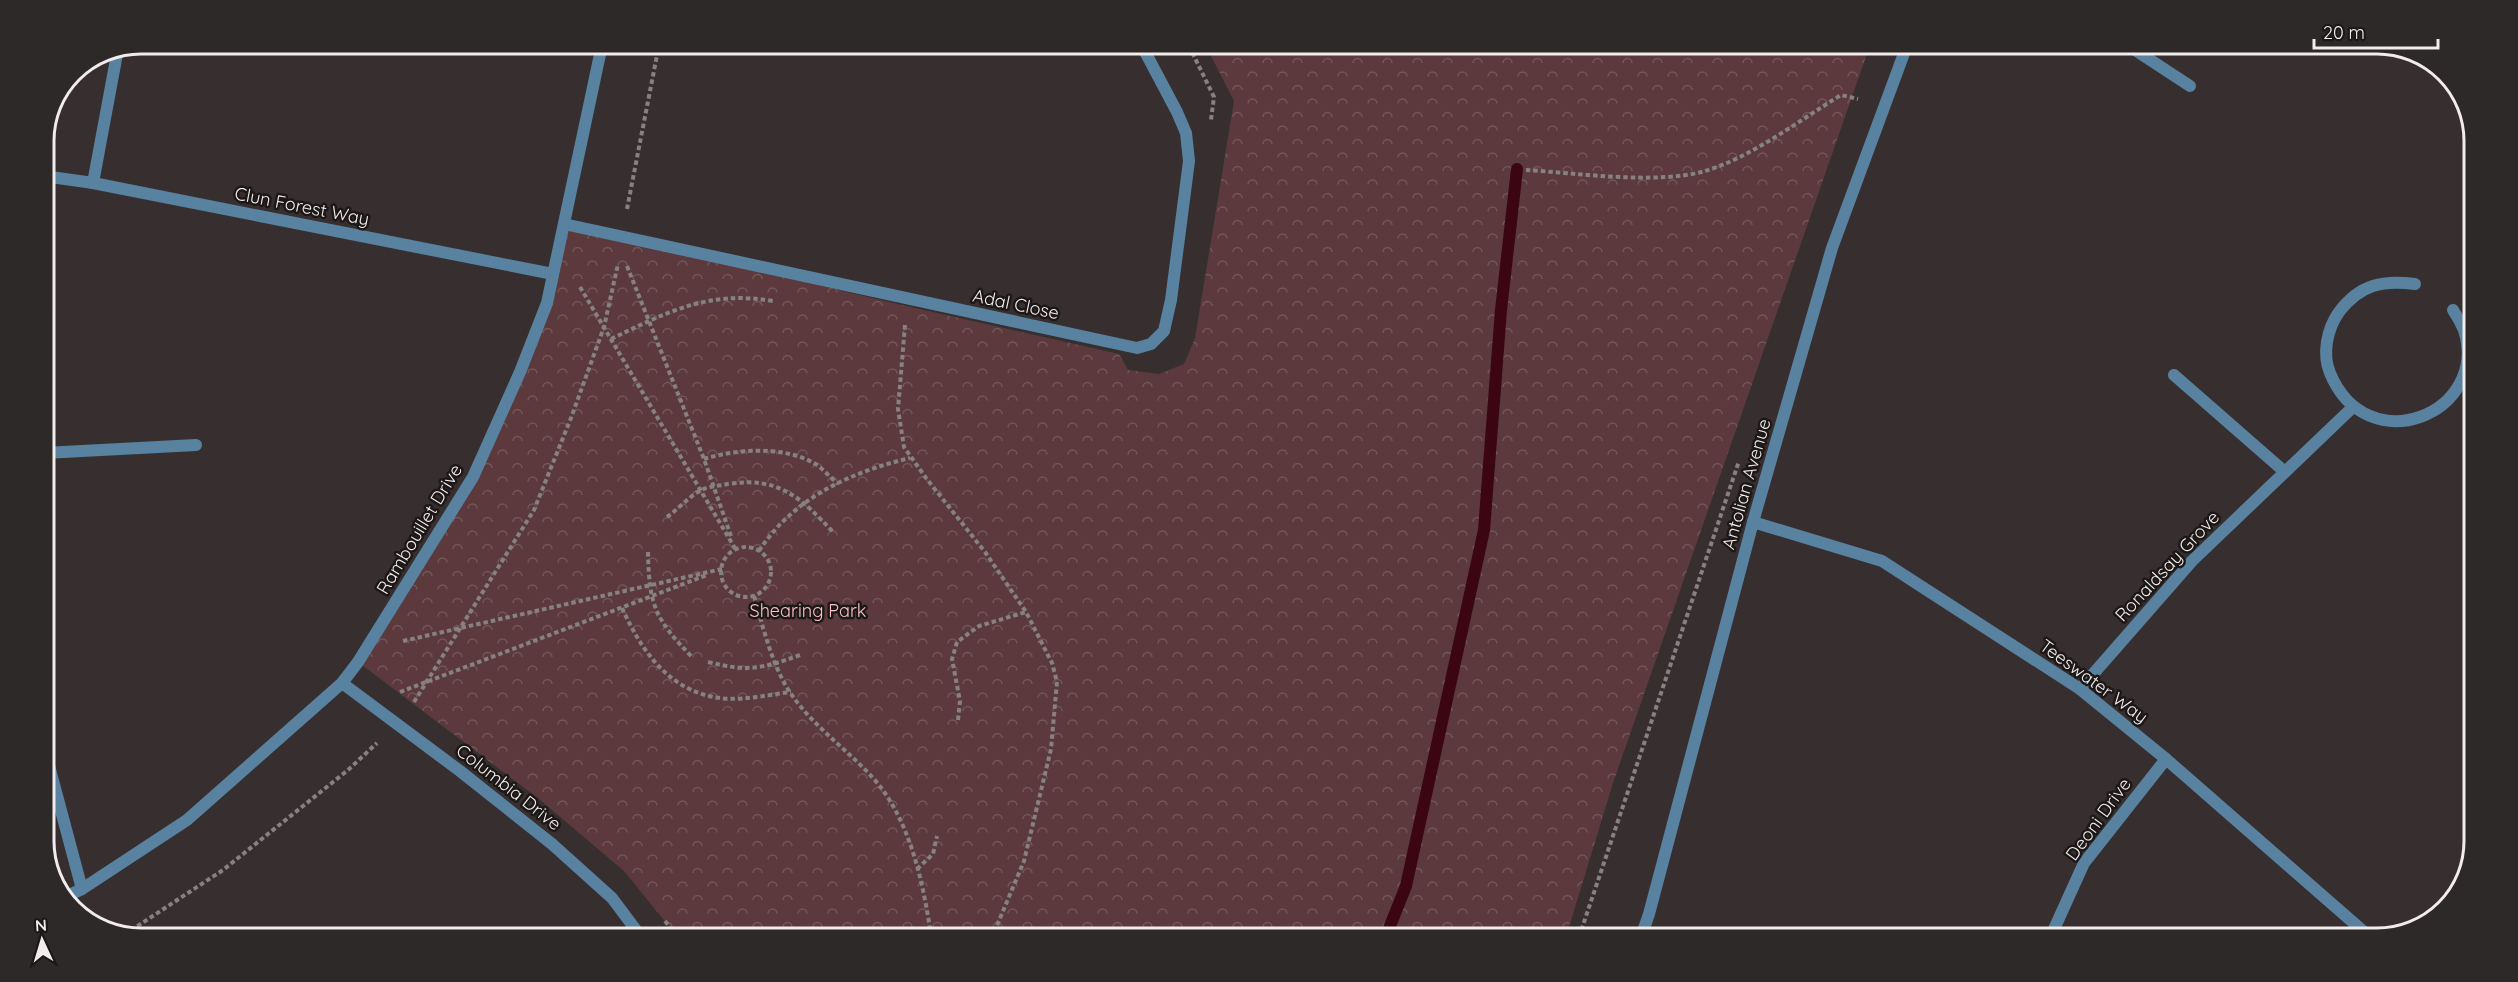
<svg xmlns="http://www.w3.org/2000/svg" width="2518" height="982" viewBox="0 0 2518 982" font-family="Quicksand,sans-serif">
<style>
.park{fill:url(#park-crowns)}
.lines{fill:none;stroke-linecap:round;stroke-linejoin:round}
.stream{stroke:#3b0512;stroke-width:12}
.path{stroke:#888181;stroke-width:4;stroke-dasharray:4.5 3;stroke-linecap:butt}
.service{stroke:#58829f;stroke-width:12}
.minor{stroke:#58829f;stroke-width:12}
.labels{text-anchor:middle;dominant-baseline:central;stroke-width:5;stroke-linejoin:round;paint-order:stroke}
.street-label{font-size:18px;fill:#f2ecec;stroke:#1c1818}
.park-label{font-size:18px;fill:#fcc2c6;stroke:#1c1818}
.rim{fill:none;stroke:#f2ecec;stroke-width:3}
</style>
<defs>
<pattern id="park-crowns" width="20" height="18" patternUnits="userSpaceOnUse" patternTransform="scale(1.5)"><rect width="20" height="18" fill="#5b393c"/><path d="M2 6a3 3 0 1 1 6 0M12 15a3 3 0 1 1 6 0" fill="none" stroke="#735658"/></pattern>
</defs>
<rect width="100%" height="100%" fill="#372f2f"/>
<path class="park" d="M 1206,46 L 1869,48 L 1613,783 L 1566,937 L 676,935 L 624,871 L 539,799 L 358,662 L 473,476 L 547,303 L 564,224 L 906,306 L 1119,354 L 1128,370 L 1159,374 L 1184,364 L 1195,338 L 1234,101 Z"/>
<g class="lines">
<path class="stream" d="M 1386,936 L 1406,886 L 1484,530 L 1501,310 L 1517,169"/>
<g class="path">
<path d="M 1189,46 L 1214,97 L 1211,120"/>
<path d="M 1526,170 C 1578,173 1656,185 1705,171 C 1750,158 1800,120 1841,95 L 1858,99"/>
<path d="M 627,209 L 659,45"/>
<path d="M 627,266 L 704,459 L 732,539"/>
<path d="M 580,287 L 736,550"/>
<path d="M 905,325 L 898,409 L 904,447 L 926,478 L 985,552 L 1026,612 L 1052,663 L 1057,682 L 1051,749 L 1024,861 L 993,935"/>
<path d="M 611,339 C 667,312 709,290 773,301"/>
<path d="M 704,459 C 736,449 786,445 817,465 C 824,470 831,478 838,484"/>
<path d="M 667,517 C 678,509 689,497 701,490 C 709,486 719,486 728,484 C 779,476 801,498 833,532"/>
<circle cx="746" cy="572" r="25"/>
<path d="M 759,551 C 793,498 851,472 910,458"/>
<path d="M 648,552 C 649,605 655,619 692,657"/>
<path d="M 754,596 C 763,626 770,658 786,686 C 809,724 844,746 873,778 C 910,819 923,882 931,935"/>
<path d="M 622,608 C 640,647 664,685 709,696 C 735,703 765,695 791,692"/>
<path d="M 403,641 L 722,569"/>
<path d="M 708,662 C 748,672 761,669 800,655"/>
<path d="M 400,692 L 707,575"/>
<path d="M 414,702 L 534,510 L 571,418 L 604,327 L 618,264"/>
<path d="M 958,720 L 960,701 L 952,659 L 957,642 L 979,626 L 1026,612"/>
<path d="M 917,869 L 933,854 L 937,836"/>
<path d="M 665,921 L 676,935"/>
<path d="M 124,933 L 133,929 L 223,870 L 348,770 L 377,743"/>
<path d="M 1579,937 L 1739,461"/>
</g>
<path class="service" d="M 44,453 L 196,445"/>
<g class="minor">
<path d="M 2132,48 L 2190,86"/>
<path d="M 44,176 L 93,183 L 553,274"/>
<path d="M 93,183 L 117,54"/>
<path d="M 564,224 L 1137,348 L 1151,344 L 1164,331 L 1171,300 L 1189,161 L 1186,133 L 1177,112 L 1142,46"/>
<path d="M 2415,284 C 2383,280 2360,284 2339,312 C 2327,329 2322,354 2330,373 C 2367,463 2490,414 2464,330 C 2461,323 2457,316 2453,310"/>
<path d="M 2174,375 L 2285,472"/>
<path d="M 1753,522 L 1882,561 L 2080,689 L 2166,759 L 2371,938"/>
<path d="M 342,683 L 460,771 L 552,844 L 612,898 L 639,934"/>
<path d="M 2080,689 L 2192,561 L 2353,407"/>
<path d="M 44,747 L 82,889"/>
<path d="M 63,898 L 82,889 L 187,820 L 342,683 L 358,662 L 473,477 L 520,372 L 547,303 L 602,45"/>
<path d="M 1641,937 L 1649,914 L 1753,522 L 1832,248 L 1906,48"/>
<path d="M 2050,938 L 2084,863 L 2166,759"/>
</g>
</g>
<g class="labels">
<g class="street-label">
<text transform="translate(302 206) rotate(11)">Clun Forest Way</text>
<text transform="translate(1016 304) rotate(12)">Adal Close</text>
<text transform="translate(1746 484) rotate(-74)">Antolian Avenue</text>
<text transform="translate(419 529) rotate(-59)">Rambouillet Drive</text>
<text transform="translate(2167 566) rotate(-47)">Ronaldsay Grove</text>
<text transform="translate(2094 681) rotate(36)">Teeswater Way</text>
<text transform="translate(509 787) rotate(38)">Columbia Drive</text>
<text transform="translate(2098 819) rotate(-54)">Deoni Drive</text>
</g>
<g class="park-label">
<text x="808" y="610">Shearing Park</text>
</g>
</g>
<path d="M0 0H2518V982H0ZM141 54H2377A87 87 0 0 1 2464 141V841A87 87 0 0 1 2377 928H141A87 87 0 0 1 54 841V141A87 87 0 0 1 141 54Z" fill="#2d2929" fill-rule="evenodd"/>
<path class="rim" d="M141 54H2377A87 87 0 0 1 2464 141V841A87 87 0 0 1 2377 928H141A87 87 0 0 1 54 841V141A87 87 0 0 1 141 54Z"/>
<g transform="translate(42 940) rotate(356)" stroke="#1c1818" stroke-width="4.5" paint-order="stroke">
<path d="M0-4.5L10 22L0 15L-10 22Z" fill="#f2ecec"/>
<text y="-9" font-size="16" font-weight="bold" text-anchor="middle" fill="#f2ecec">N</text>
</g>
<path d="M2314 39v9h124v-9" fill="none" stroke="#f2ecec" stroke-width="3"/>
<text x="2323" y="39" font-size="18" fill="#f2ecec" stroke="#1c1818" stroke-width="4.5" paint-order="stroke">20 m</text>
</svg>
